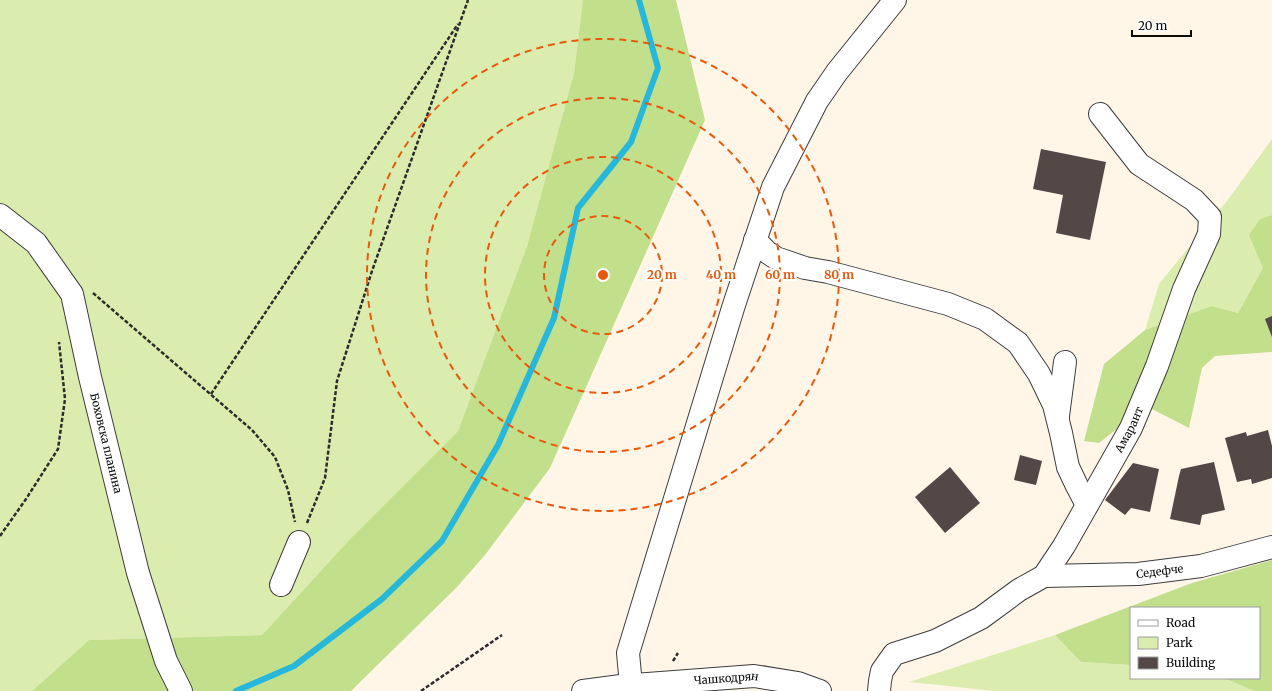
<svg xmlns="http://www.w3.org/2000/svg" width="1272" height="691" viewBox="0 0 1272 691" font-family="Merriweather,serif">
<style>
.green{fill:#dbedae}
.forest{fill:#c2df8b}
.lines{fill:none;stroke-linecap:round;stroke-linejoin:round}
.stream{stroke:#26b7db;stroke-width:6}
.building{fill:#544846}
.minor-casing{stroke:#3d3d3d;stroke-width:24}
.path{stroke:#2c2c2c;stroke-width:2.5;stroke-dasharray:4 2;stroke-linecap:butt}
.minor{stroke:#fff;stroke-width:22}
.ring{fill:none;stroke:#e8590c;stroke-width:2;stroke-dasharray:7 5}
.labels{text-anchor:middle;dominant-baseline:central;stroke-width:4;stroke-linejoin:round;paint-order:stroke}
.street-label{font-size:11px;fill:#0a0a0a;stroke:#fff}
.centre{fill:#e8590c;stroke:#fff;stroke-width:2}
.ring-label{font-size:12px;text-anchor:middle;font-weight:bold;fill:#e8590c;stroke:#fff;stroke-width:4;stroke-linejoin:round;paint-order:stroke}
</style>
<rect width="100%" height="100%" fill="#fff6e8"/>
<g class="green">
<path d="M 0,0 L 583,0 L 574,73 L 527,246 L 458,431 L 351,538 L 262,635 L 89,640 L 32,691 L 0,691 Z"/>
<path d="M 1272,139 L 1272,215 L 1260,219 L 1250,235 L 1263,268 L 1238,313 L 1212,306 L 1145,330 L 1159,284 L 1230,197 Z"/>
<path d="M 1055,635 L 1081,662 L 1131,665 L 1131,678 L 1224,678 L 1254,691 L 995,691 L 909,682 Z"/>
</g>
<g class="forest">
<path d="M 583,0 L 676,0 L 705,120 L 550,468 L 485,555 L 457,587 L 351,691 L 32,691 L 89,640 L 262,635 L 351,538 L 458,431 L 527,246 L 574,73 Z"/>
<path d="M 1272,215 L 1272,352 L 1215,356 L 1202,368 L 1189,428 L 1146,406 L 1099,443 L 1084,441 L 1104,364 L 1145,330 L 1212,306 L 1238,313 L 1263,268 L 1249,235 L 1260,219 Z"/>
<path d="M 1272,560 L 1272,691 L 1254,691 L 1224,678 L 1259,678 L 1259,608 L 1131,608 L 1131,665 L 1081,662 L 1055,635 L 1192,583 Z"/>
</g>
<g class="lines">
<path class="stream" d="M 236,691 L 294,666 L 382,599 L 442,541 L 498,445 L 554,318 L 578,208 L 631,142 L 658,68 L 639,0"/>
</g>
<g class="building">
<path d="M 1041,149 L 1106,162 L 1090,240 L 1056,233 L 1063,195 L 1033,189 Z"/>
<path d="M 1272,316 L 1272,337 L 1265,319 Z"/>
<path d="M 1268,430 L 1272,446 L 1272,478 L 1252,484 L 1251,479 L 1237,482 L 1225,438 L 1246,432 L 1247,436 Z"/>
<path d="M 1020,455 L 1042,461 L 1036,485 L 1014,480 Z"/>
<path d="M 1214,462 L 1225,510 L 1202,515 L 1200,525 L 1170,519 L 1179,476 L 1181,469 Z"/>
<path d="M 1133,463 L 1159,469 L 1150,512 L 1131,508 L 1125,515 L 1105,500 Z"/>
<path d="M 950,467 L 980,503 L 945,533 L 915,497 Z"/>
</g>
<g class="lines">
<defs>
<g id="minor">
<path id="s1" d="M 0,215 L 36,243 L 72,294 L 90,377 L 138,573 L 166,661 L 181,691"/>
<path d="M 755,240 L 767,252 L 776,258 L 805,268 L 828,272 L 948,304 L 985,319 L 1018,343 L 1039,374 L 1054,405 L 1061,433 L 1068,467 L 1077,486 L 1087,505"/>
<path d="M 1058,416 L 1065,362"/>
<path id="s2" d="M 1044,576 L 1138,574 L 1201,566 L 1272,547"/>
<path d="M 281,585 L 299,542"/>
<path d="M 631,685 L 628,653 L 733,308 L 773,187 L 817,101 L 837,72 L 895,0"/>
<path id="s3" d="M 583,691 L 621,686 L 754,676 L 798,683 L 820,691"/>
<path id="s4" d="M 879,691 L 880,681 L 882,671 L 894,654 L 935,641 L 981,618 L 1019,590 L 1044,576 L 1064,546 L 1131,428 L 1157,366 L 1184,289 L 1209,234 L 1210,217 L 1194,200 L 1139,164 L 1100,114"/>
</g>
</defs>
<use href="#minor" class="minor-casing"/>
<g class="path">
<path d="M 93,293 L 252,430 L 275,457 L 288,490 L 295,522"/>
<path d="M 211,394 L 458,24"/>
<path d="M 307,523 L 325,478 L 337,381 L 372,271 L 468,0"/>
<path d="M 0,536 L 26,499 L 58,449 L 65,399 L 59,342"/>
<path d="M 673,661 L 678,653"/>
<path d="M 421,691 L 502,635"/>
</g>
<use href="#minor" class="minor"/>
</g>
<g class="ring">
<circle cx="603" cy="275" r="59"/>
<circle cx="603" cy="275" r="118"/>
<circle cx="603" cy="275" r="177"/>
<circle cx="603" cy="275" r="236"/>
</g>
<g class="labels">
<g class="street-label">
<text stroke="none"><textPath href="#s4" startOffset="381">Амарант</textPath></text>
<text stroke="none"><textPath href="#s1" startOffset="261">Боховска планина</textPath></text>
<text stroke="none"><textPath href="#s2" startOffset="116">Седефче</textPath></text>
<text stroke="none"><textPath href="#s3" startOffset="144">Чашкодрян</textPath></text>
</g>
</g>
<circle cx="603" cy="275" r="6" class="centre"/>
<g class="ring-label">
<text x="662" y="279">20 m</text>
<text x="721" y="279">40 m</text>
<text x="780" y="279">60 m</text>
<text x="839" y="279">80 m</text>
</g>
<rect x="1130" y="607" width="130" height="72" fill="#ffffff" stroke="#9d9d9d"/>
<rect x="1138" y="620" width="20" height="6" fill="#ffffff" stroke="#9d9d9d"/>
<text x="1166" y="627" font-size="12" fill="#0a0a0a">Road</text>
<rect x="1138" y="637" width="20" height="12" fill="#dbedae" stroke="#9d9d9d"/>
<text x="1166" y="647" font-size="12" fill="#0a0a0a">Park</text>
<rect x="1138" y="657" width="20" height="12" fill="#544846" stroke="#9d9d9d"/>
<text x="1166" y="667" font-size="12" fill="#0a0a0a">Building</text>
<path d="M1132 30v6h59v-6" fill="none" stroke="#0a0a0a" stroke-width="2"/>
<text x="1138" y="30" font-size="12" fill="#0a0a0a" stroke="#ffffff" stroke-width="3" paint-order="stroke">20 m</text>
</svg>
